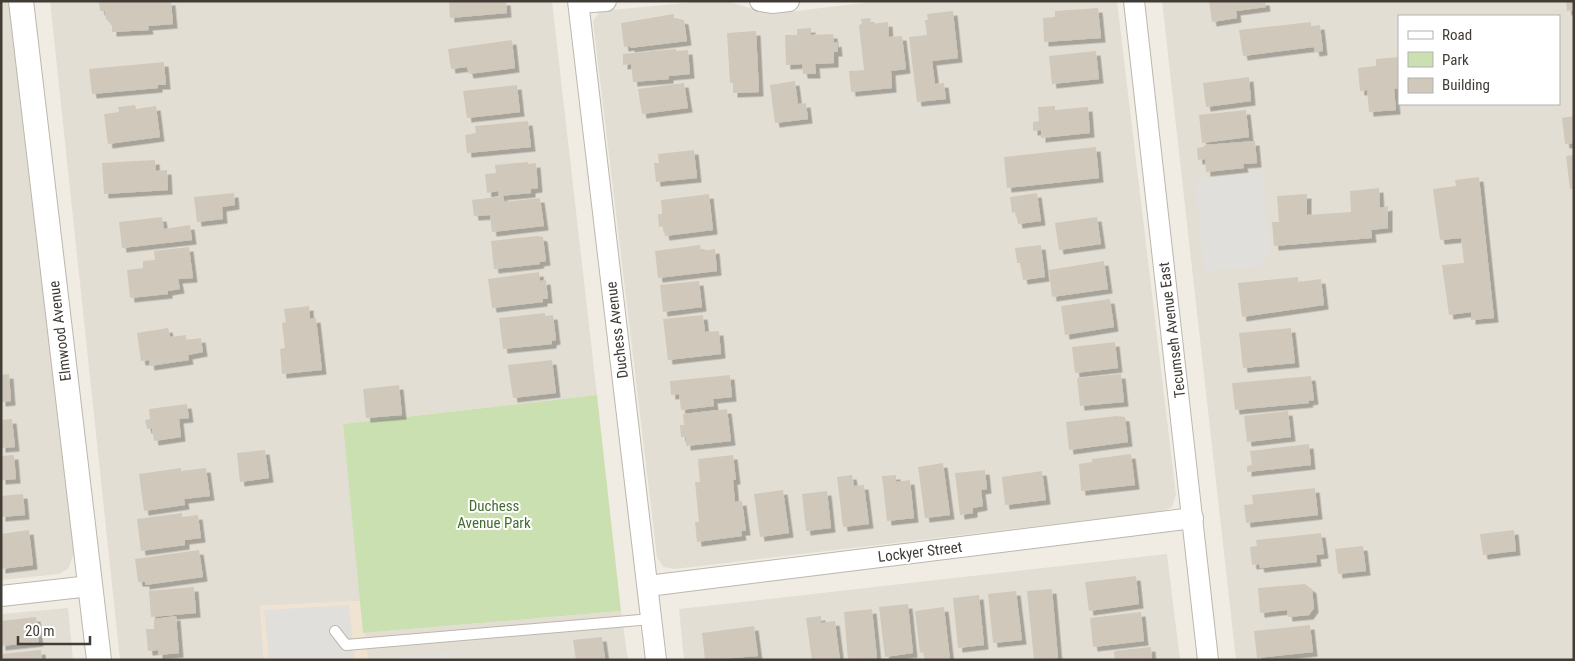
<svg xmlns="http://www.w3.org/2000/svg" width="1575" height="661" viewBox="0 0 1575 661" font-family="'Roboto Condensed',sans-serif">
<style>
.residential{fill:#e3ded3;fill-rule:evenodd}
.commercial{fill:#f0e3d1}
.green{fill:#cae0b1}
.parking{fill:#e1dfdc}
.building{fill:#d0c8bb;filter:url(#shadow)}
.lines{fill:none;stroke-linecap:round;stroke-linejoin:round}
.service-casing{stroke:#bdb7ab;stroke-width:12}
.minor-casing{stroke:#bdb7ab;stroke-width:22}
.tertiary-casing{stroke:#bdb7ab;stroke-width:26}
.service{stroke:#fff;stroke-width:10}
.minor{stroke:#fff;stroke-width:20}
.tertiary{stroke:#fff;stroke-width:24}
.labels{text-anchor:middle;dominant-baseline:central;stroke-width:4;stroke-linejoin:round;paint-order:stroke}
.street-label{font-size:15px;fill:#413c35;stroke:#fff}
.park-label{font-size:15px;fill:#466b30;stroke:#fff}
</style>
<defs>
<filter id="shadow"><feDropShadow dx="4.5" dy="4.5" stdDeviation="0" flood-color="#0004"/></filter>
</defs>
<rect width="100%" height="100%" fill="#f0ece4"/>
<g class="residential">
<path d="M 1,1 L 9,1 L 74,554 L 68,569 L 59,574 L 1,580 Z"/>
<path d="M 50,1 L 552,1 L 597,395 L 343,424 L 361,601 L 260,606 L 264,660 L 120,660 Z"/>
<path d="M 706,1 L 726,1 L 771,14 L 879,1 L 1117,1 L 1176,495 L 1172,507 L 1164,511 L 675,569 L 663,567 L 657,557 L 593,21 L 600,11 Z"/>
<path d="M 1162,1 L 1574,1 L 1574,660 L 1236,660 ZM 1399,16 L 1559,16 L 1559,104 L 1399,104 Z"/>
<path d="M 1167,554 L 1180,660 L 684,660 L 679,609 Z"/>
<path d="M 68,608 L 73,660 L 1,660 L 1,614 Z"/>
<path d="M 621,611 L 628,660 L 368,660 L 363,633 Z"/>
</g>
<path class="commercial" d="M 361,601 L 368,660 L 264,660 L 260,606 Z"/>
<path class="green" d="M 597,395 L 621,611 L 363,633 L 343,424 Z"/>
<g class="parking">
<path d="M 1262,172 L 1270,256 L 1260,267 L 1204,270 L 1195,179 Z"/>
<path d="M 349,605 L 355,660 L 269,660 L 264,610 Z"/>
<path d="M 453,653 L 453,660 L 399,660 L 398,656 Z"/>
</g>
<g class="building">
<path d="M 99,1 L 171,1 L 173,24 L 148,26 L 149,30 L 112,32 L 112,25 L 106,19 L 105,11 L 100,11 Z"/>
<path d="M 449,1 L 506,1 L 507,13 L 450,18 Z"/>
<path d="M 1209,1 L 1265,1 L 1266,7 L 1236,11 L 1237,18 L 1212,22 Z"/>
<path d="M 1566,1 L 1574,1 L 1574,10 L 1567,11 Z"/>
<path d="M 1098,8 L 1101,38 L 1044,42 L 1043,18 L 1055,17 L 1055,11 Z"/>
<path d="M 953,11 L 958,58 L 932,61 L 935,84 L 944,83 L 946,99 L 917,102 L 909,37 L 927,35 L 925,20 L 928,20 L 927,14 Z"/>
<path d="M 674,14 L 674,18 L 684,20 L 687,41 L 630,48 L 630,46 L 624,47 L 621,23 Z"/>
<path d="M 870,18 L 871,24 L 888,22 L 889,37 L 902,36 L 906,69 L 891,71 L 892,88 L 851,92 L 849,71 L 864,70 L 859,25 L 862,24 L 861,19 Z"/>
<path d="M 1311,22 L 1311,26 L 1320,25 L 1323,51 L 1315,52 L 1314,47 L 1243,56 L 1239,30 Z"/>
<path d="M 811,28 L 811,35 L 833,34 L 834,43 L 837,42 L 838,52 L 834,52 L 834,63 L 815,64 L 816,74 L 803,74 L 802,64 L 786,65 L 785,35 L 797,35 L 797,29 Z"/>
<path d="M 756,31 L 759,92 L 733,93 L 733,83 L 730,83 L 727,33 Z"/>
<path d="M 512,40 L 515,68 L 469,74 L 467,67 L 451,69 L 448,49 Z"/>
<path d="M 676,49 L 676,51 L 688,50 L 690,74 L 669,76 L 669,79 L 633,82 L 631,64 L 623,65 L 623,54 Z"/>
<path d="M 1096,51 L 1099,79 L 1052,84 L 1049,56 Z"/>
<path d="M 1399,57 L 1399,88 L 1394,89 L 1396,110 L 1369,112 L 1367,90 L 1360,91 L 1358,68 L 1376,66 L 1376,59 Z"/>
<path d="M 164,62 L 166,85 L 158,85 L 158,88 L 92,94 L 89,69 Z"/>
<path d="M 1249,77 L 1251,101 L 1206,107 L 1203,83 Z"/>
<path d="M 795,81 L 798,104 L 806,103 L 808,119 L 775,123 L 770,85 Z"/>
<path d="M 684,83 L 688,108 L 642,114 L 638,89 Z"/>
<path d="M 517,85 L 520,112 L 467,118 L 463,91 Z"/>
<path d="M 135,105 L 136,109 L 156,106 L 160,137 L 108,144 L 104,114 L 119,112 L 118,107 Z"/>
<path d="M 1055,106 L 1055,110 L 1088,107 L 1090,133 L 1041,138 L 1041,130 L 1033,131 L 1033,122 L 1039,121 L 1038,107 Z"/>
<path d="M 1246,110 L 1249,137 L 1202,143 L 1199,115 Z"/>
<path d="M 1574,116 L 1574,143 L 1565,144 L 1562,118 Z"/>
<path d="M 528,121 L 531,147 L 467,153 L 465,135 L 476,133 L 475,126 Z"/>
<path d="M 1255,141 L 1257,163 L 1243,164 L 1244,168 L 1206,172 L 1205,159 L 1198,160 L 1197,148 L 1204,147 L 1204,145 Z"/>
<path d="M 1096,147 L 1099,178 L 1007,188 L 1004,157 Z"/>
<path d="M 694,150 L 697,178 L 656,182 L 654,163 L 659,163 L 658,154 Z"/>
<path d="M 1574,155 L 1574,188 L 1570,189 L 1566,156 Z"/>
<path d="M 155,160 L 156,171 L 167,170 L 168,190 L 104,194 L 102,163 Z"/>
<path d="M 528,162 L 528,164 L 536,163 L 538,188 L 531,189 L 531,193 L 499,196 L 498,191 L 487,193 L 485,174 L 496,173 L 495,165 Z"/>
<path d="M 1479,177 L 1494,318 L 1471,320 L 1471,312 L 1449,315 L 1442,265 L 1464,263 L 1461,238 L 1440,240 L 1433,189 L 1456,186 L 1455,180 Z"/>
<path d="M 1379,188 L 1380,208 L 1388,206 L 1388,228 L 1371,230 L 1372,238 L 1274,246 L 1272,222 L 1279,222 L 1277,196 L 1307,194 L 1307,215 L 1351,212 L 1350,191 Z"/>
<path d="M 234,193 L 235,205 L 222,207 L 223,219 L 197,222 L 194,197 Z"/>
<path d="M 1037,193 L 1041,221 L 1018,224 L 1016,212 L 1012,213 L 1010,197 Z"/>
<path d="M 709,194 L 713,230 L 665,236 L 663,226 L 659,227 L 658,214 L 662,214 L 661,200 Z"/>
<path d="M 503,196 L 504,202 L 540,198 L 544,226 L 492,232 L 490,215 L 474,216 L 472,200 Z"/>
<path d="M 162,217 L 164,229 L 190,225 L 192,240 L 122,248 L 119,222 Z"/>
<path d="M 1097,217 L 1101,244 L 1059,250 L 1055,223 Z"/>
<path d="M 537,236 L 543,237 L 546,261 L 539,262 L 540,264 L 494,269 L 491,241 Z"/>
<path d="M 700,245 L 701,251 L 715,249 L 717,271 L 658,278 L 655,251 Z"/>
<path d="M 1041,245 L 1045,277 L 1023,280 L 1020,263 L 1017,263 L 1015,248 Z"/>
<path d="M 189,247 L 193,278 L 178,279 L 180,289 L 168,291 L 168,294 L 130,298 L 127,270 L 143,268 L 143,261 L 155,260 L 154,251 Z"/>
<path d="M 1104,261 L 1108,289 L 1052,297 L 1049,270 Z"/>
<path d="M 539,272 L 540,281 L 546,280 L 548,299 L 543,299 L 543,302 L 492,308 L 488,279 Z"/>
<path d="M 1298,277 L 1298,282 L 1321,279 L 1324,305 L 1242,317 L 1238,283 Z"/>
<path d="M 699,281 L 702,307 L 663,312 L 660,285 Z"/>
<path d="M 1110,299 L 1114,327 L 1065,335 L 1061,306 Z"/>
<path d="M 309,306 L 310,319 L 316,318 L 322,370 L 282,374 L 280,349 L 285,348 L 282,323 L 286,322 L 284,309 Z"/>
<path d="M 545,313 L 545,316 L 553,315 L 556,340 L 552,341 L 552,344 L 503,349 L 499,318 Z"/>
<path d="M 703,315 L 705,332 L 719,331 L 721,354 L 668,360 L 663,319 Z"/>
<path d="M 168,328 L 170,337 L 186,335 L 186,340 L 201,338 L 203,352 L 188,355 L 189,360 L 150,366 L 149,360 L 141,361 L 137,333 Z"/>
<path d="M 1291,328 L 1295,363 L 1243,368 L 1239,333 Z"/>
<path d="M 1115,342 L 1118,368 L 1075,373 L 1072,347 Z"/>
<path d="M 552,360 L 556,393 L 513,398 L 508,365 Z"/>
<path d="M 9,374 L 11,401 L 1,402 L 1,375 Z"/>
<path d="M 1121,374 L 1124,402 L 1080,406 L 1077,378 Z"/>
<path d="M 730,375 L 732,397 L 713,399 L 714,406 L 681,410 L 679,394 L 671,395 L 670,381 Z"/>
<path d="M 1311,376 L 1314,400 L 1308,401 L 1309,403 L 1235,410 L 1232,383 Z"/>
<path d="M 399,385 L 402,415 L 366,418 L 363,389 Z"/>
<path d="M 187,404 L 189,418 L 179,419 L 181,437 L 154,441 L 152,428 L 147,429 L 145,420 L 150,419 L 149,409 Z"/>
<path d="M 727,409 L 731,441 L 686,446 L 686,437 L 681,437 L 680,425 L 684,425 L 683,414 Z"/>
<path d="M 1288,411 L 1291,437 L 1247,442 L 1244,416 Z"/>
<path d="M 1116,416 L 1125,417 L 1128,442 L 1069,450 L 1066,422 Z"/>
<path d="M 12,419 L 15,447 L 1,448 L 1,420 Z"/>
<path d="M 1309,444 L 1311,465 L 1247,472 L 1247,466 L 1252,465 L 1250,451 Z"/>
<path d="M 265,450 L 269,478 L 240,482 L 237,453 Z"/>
<path d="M 1131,454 L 1135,485 L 1081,491 L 1079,464 L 1092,462 L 1092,459 Z"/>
<path d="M 14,455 L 16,479 L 1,480 L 1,456 Z"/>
<path d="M 733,455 L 736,480 L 733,480 L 735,502 L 742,501 L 746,531 L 741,531 L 742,536 L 697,542 L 695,522 L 699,522 L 695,482 L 700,482 L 698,459 Z"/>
<path d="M 943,463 L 950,515 L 925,518 L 918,467 Z"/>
<path d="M 181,468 L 181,471 L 206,468 L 210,496 L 184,499 L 185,505 L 144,511 L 139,474 Z"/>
<path d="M 985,470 L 987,489 L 981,490 L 983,506 L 973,508 L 973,513 L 960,515 L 955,473 Z"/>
<path d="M 1042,471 L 1046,500 L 1005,505 L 1002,477 Z"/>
<path d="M 852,475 L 854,486 L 864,485 L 869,524 L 843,527 L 837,477 Z"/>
<path d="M 896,475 L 896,482 L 910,480 L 914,518 L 887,521 L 882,476 Z"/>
<path d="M 1315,488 L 1318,515 L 1246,523 L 1244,505 L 1253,504 L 1252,495 Z"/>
<path d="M 783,490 L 789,533 L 760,537 L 754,494 Z"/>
<path d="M 827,491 L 831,528 L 806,531 L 802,494 Z"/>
<path d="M 23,494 L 25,515 L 1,517 L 1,496 Z"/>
<path d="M 182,513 L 182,517 L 198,515 L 201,538 L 185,540 L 185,545 L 141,551 L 137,519 Z"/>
<path d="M 29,530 L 33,565 L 1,569 L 1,534 Z"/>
<path d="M 1514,530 L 1516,551 L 1483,555 L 1480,534 Z"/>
<path d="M 1321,533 L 1324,554 L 1316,555 L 1317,562 L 1260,568 L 1259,564 L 1252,565 L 1250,547 L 1257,546 L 1256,540 Z"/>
<path d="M 1363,546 L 1366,571 L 1338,574 L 1335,549 Z"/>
<path d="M 199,550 L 203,577 L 145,585 L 145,582 L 138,582 L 135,559 Z"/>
<path d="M 1136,576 L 1139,604 L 1089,611 L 1085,582 Z"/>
<path d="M 1305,584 L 1312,589 L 1314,608 L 1309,615 L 1288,617 L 1287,610 L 1260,613 L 1258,588 Z"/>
<path d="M 194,587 L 196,613 L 151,617 L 149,591 Z"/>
<path d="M 1052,589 L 1058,658 L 1034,660 L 1027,591 Z"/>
<path d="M 1016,591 L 1022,640 L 993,643 L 988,594 Z"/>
<path d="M 979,595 L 984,645 L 958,648 L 953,598 Z"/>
<path d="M 908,604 L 913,653 L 885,657 L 879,607 Z"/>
<path d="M 944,607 L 950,660 L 925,660 L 924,652 L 920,653 L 915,611 Z"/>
<path d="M 872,609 L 877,658 L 848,660 L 844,612 Z"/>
<path d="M 1141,612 L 1144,641 L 1093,647 L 1090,618 Z"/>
<path d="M 176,616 L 179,653 L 158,655 L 158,650 L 148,651 L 146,629 L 154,629 L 154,619 Z"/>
<path d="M 821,616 L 821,623 L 835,621 L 840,660 L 812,660 L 806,618 Z"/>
<path d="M 36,617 L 39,642 L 1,646 L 1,621 Z"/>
<path d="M 1310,625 L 1313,652 L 1257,658 L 1254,631 Z"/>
<path d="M 754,626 L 758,656 L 705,660 L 702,633 Z"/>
<path d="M 602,637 L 605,658 L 608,660 L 576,660 L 573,640 Z"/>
<path d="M 1151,647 L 1152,660 L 1115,660 L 1114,651 Z"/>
<path d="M 41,650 L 42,660 L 1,660 L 1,654 Z"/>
</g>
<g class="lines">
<defs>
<path id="service" d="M 335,631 L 346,645 L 652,619"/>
<g id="minor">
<path d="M 578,1 L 656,660"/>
<path d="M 760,1 L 772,3 L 789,1"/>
<path d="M 1134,1 L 1208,660"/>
<path d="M 579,3 L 606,1"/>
<path d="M 648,586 L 1193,518"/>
<path d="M 1,596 L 90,586"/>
</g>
<path id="tertiary" d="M 21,1 L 99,660"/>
</defs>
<use href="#service" class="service-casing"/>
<use href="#minor" class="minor-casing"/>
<use href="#tertiary" class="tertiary-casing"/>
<use href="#service" class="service"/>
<use href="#minor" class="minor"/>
<use href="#tertiary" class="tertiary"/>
</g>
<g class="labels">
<g class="street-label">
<text transform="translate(617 330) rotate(-97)">Duchess Avenue</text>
<text transform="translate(1172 330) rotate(-97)">Tecumseh Avenue East</text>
<text transform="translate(60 331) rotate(-97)">Elmwood Avenue</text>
<text transform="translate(920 552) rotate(-7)">Lockyer Street</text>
</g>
<g class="park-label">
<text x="494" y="506">Duchess<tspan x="494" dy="17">Avenue Park</tspan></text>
</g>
</g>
<rect width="1575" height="661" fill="none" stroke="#413c35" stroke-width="5"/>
<rect x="1398" y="15" width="162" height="90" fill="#ffffff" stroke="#b3b1ae"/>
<rect x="1408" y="31" width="25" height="8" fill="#ffffff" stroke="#b3b1ae"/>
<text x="1442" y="40" font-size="15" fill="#413c35">Road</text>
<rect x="1408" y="52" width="25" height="15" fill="#cae0b1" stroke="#b3b1ae"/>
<text x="1442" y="65" font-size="15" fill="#413c35">Park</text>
<rect x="1408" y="78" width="25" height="15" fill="#d0c8bb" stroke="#b3b1ae"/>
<text x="1442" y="90" font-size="15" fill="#413c35">Building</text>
<path d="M18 636v8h72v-8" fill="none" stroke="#413c35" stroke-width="2.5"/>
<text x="25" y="636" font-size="15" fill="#413c35" stroke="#ffffff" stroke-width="4" paint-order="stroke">20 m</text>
</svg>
